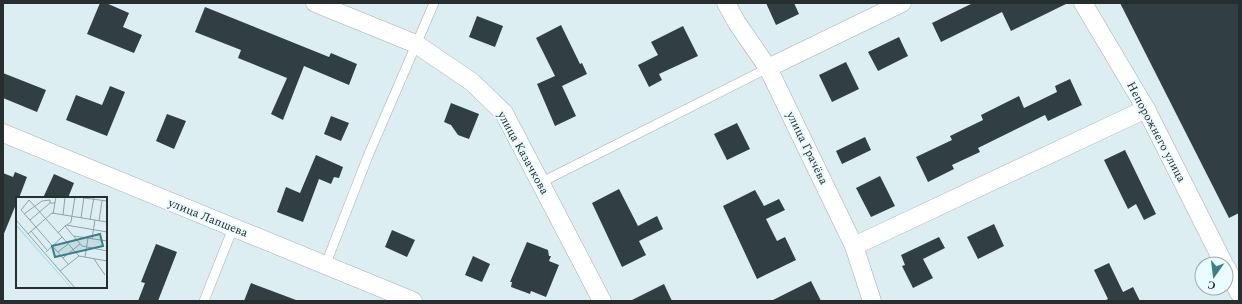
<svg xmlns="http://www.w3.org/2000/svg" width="1242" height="304" viewBox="0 0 1242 304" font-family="Spectral,serif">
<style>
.building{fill:#313f42}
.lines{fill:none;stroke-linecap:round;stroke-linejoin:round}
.lane-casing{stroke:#9fafb2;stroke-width:10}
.street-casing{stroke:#9fafb2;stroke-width:19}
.lane{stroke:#fff;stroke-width:9}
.street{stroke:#fff;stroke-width:18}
.labels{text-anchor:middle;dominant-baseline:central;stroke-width:4;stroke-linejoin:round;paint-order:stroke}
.street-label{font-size:12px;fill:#272e2f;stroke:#eafcff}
.inset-road{fill:none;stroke:#94a1a4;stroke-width:1}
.view{fill:#397f8b;fill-opacity:0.15;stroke:#397f8b;stroke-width:2}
.inset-edge{fill:none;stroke:#272e2f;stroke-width:2}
</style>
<rect width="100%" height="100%" fill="#ddeef2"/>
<g class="building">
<path d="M 100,3 L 106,3 L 129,13 L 123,27 L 142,35 L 134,53 L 87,34 Z"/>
<path d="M 766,3 L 794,3 L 799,14 L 776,25 Z"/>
<path d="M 973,3 L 1068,3 L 1011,31 L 1002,12 L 941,42 L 932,23 Z"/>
<path d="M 1120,3 L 1239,3 L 1239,213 L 1229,218 Z"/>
<path d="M 205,7 L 329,57 L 331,53 L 357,64 L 349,85 L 304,66 L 283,120 L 271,114 L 287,78 L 238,58 L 241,50 L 195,32 Z"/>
<path d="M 477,16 L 503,26 L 495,47 L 469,37 Z"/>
<path d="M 561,25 L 580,64 L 582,63 L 587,74 L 562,86 L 576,116 L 555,126 L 537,84 L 555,76 L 536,38 Z"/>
<path d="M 683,26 L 698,56 L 659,74 L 662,80 L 649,87 L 638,65 L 658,55 L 651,42 Z"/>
<path d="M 899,37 L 908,56 L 878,71 L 868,52 Z"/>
<path d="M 846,62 L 859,89 L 832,102 L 819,75 Z"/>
<path d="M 3,73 L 46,90 L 37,112 L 3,98 Z"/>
<path d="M 1070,79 L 1082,105 L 1048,121 L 1045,115 L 978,148 L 980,152 L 952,165 L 954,169 L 928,182 L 916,157 L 952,140 L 950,136 L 983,120 L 981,115 L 1019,96 L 1024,108 L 1057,92 L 1055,86 Z"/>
<path d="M 110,86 L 125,92 L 107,136 L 66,120 L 76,95 L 102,105 Z"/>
<path d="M 451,103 L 479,114 L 469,139 L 458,135 L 451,125 L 444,122 Z"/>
<path d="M 167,114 L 186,121 L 174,149 L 156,141 Z"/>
<path d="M 331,116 L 349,123 L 341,141 L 324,134 Z"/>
<path d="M 737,123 L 750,149 L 727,160 L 714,134 Z"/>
<path d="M 865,137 L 871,150 L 842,164 L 836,151 Z"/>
<path d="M 1125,150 L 1156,214 L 1144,220 L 1136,204 L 1128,209 L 1104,160 Z"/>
<path d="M 316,155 L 343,167 L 339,178 L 334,177 L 331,184 L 319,179 L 303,222 L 277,212 L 286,187 L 300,193 Z"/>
<path d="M 15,172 L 27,177 L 19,198 L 17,198 L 17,202 L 3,236 L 3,173 L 13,177 Z"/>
<path d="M 54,174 L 74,183 L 68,198 L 43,198 Z"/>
<path d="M 880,176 L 895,206 L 871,217 L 856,188 Z"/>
<path d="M 619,189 L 638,226 L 657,216 L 663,229 L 639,241 L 646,255 L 622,267 L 592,203 Z"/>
<path d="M 755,190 L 764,206 L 779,199 L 785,210 L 766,219 L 777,241 L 785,237 L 796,260 L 757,279 L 723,206 Z"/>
<path d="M 994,224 L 1004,246 L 978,259 L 967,237 Z"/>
<path d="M 392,230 L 415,240 L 407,257 L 385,247 Z"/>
<path d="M 939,237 L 945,248 L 923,259 L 933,278 L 913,288 L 902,266 L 905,265 L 901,255 Z"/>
<path d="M 527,242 L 548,250 L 549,256 L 551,256 L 549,261 L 559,265 L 546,297 L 531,291 L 530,294 L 511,287 L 512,282 L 510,282 Z"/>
<path d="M 156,244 L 177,252 L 158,301 L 138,301 L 145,283 L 141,282 Z"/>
<path d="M 473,256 L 490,264 L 482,282 L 465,275 Z"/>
<path d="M 1109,263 L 1123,292 L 1133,287 L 1140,301 L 1104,301 L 1114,296 L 1108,299 L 1094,270 Z"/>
<path d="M 811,281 L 821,301 L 771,301 Z"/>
<path d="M 251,283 L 296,300 L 296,301 L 244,301 Z"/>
<path d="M 664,284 L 672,301 L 630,301 Z"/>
</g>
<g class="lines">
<defs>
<g id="lane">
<path d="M 540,183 L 768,68"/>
<path d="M 325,266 L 368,156 L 434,3"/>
<path d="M 204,301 L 233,228"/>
</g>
<g id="street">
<path d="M 315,3 L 416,44 L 472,82 L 504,113 L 602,301"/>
<path d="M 726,3 L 737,23 L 768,68 L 854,246 L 872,301"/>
<path d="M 1083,3 L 1146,109 L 1224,264"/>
<path d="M 768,68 L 902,3"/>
<path d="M 3,133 L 413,301"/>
<path d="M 854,246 L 1146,109"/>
<path d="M 1226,267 L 1239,293"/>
</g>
</defs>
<use href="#lane" class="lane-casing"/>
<use href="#street" class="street-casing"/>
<use href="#lane" class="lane"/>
<use href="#street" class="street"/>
</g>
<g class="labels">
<g class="street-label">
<text transform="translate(1156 132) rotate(62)">Непорожнего улица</text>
<text transform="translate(807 148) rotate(64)">улица Грачёва</text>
<text transform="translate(523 153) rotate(61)">улица Казачкова</text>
<text transform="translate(208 218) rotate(22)">улица Лапшева</text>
</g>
</g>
<g transform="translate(16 197)">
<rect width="91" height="91" fill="#ddeef2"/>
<path d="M 0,27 L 55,90 L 55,91 L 0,29 Z" fill="#98e3f1"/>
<path class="inset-road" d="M 68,1 L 91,4M 8,17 L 26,4 L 34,3 L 34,6 L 39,6M 37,17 L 40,0M 47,18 L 49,0M 65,21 L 68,0M 0,23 L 59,91M 14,23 L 34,6M 74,23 L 78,0M 83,24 L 86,4M 51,28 L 55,25 L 59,0M 49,29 L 66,49 L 91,54M 15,34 L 31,53M 42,36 L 50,28 L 91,35M 12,37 L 36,16 L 91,25M 58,39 L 91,44M 76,42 L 79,23M 30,55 L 46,40M 42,55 L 52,47M 69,60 L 72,41M 47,61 L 64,47M 78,62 L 89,78M 53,68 L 5,13 L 13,3 L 63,59 L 91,64M 44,74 L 63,59"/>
<path class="view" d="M 84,37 L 87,49 L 39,60 L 36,49 Z"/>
<rect width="91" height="91" class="inset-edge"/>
</g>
<rect width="1242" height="304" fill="none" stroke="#272e2f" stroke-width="8"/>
<g transform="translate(1214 276) rotate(194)"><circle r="19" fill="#eafcff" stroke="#9caaac"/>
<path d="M0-3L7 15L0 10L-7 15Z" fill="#397f8b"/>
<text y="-6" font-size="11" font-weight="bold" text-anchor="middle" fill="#272e2f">С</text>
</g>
</svg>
